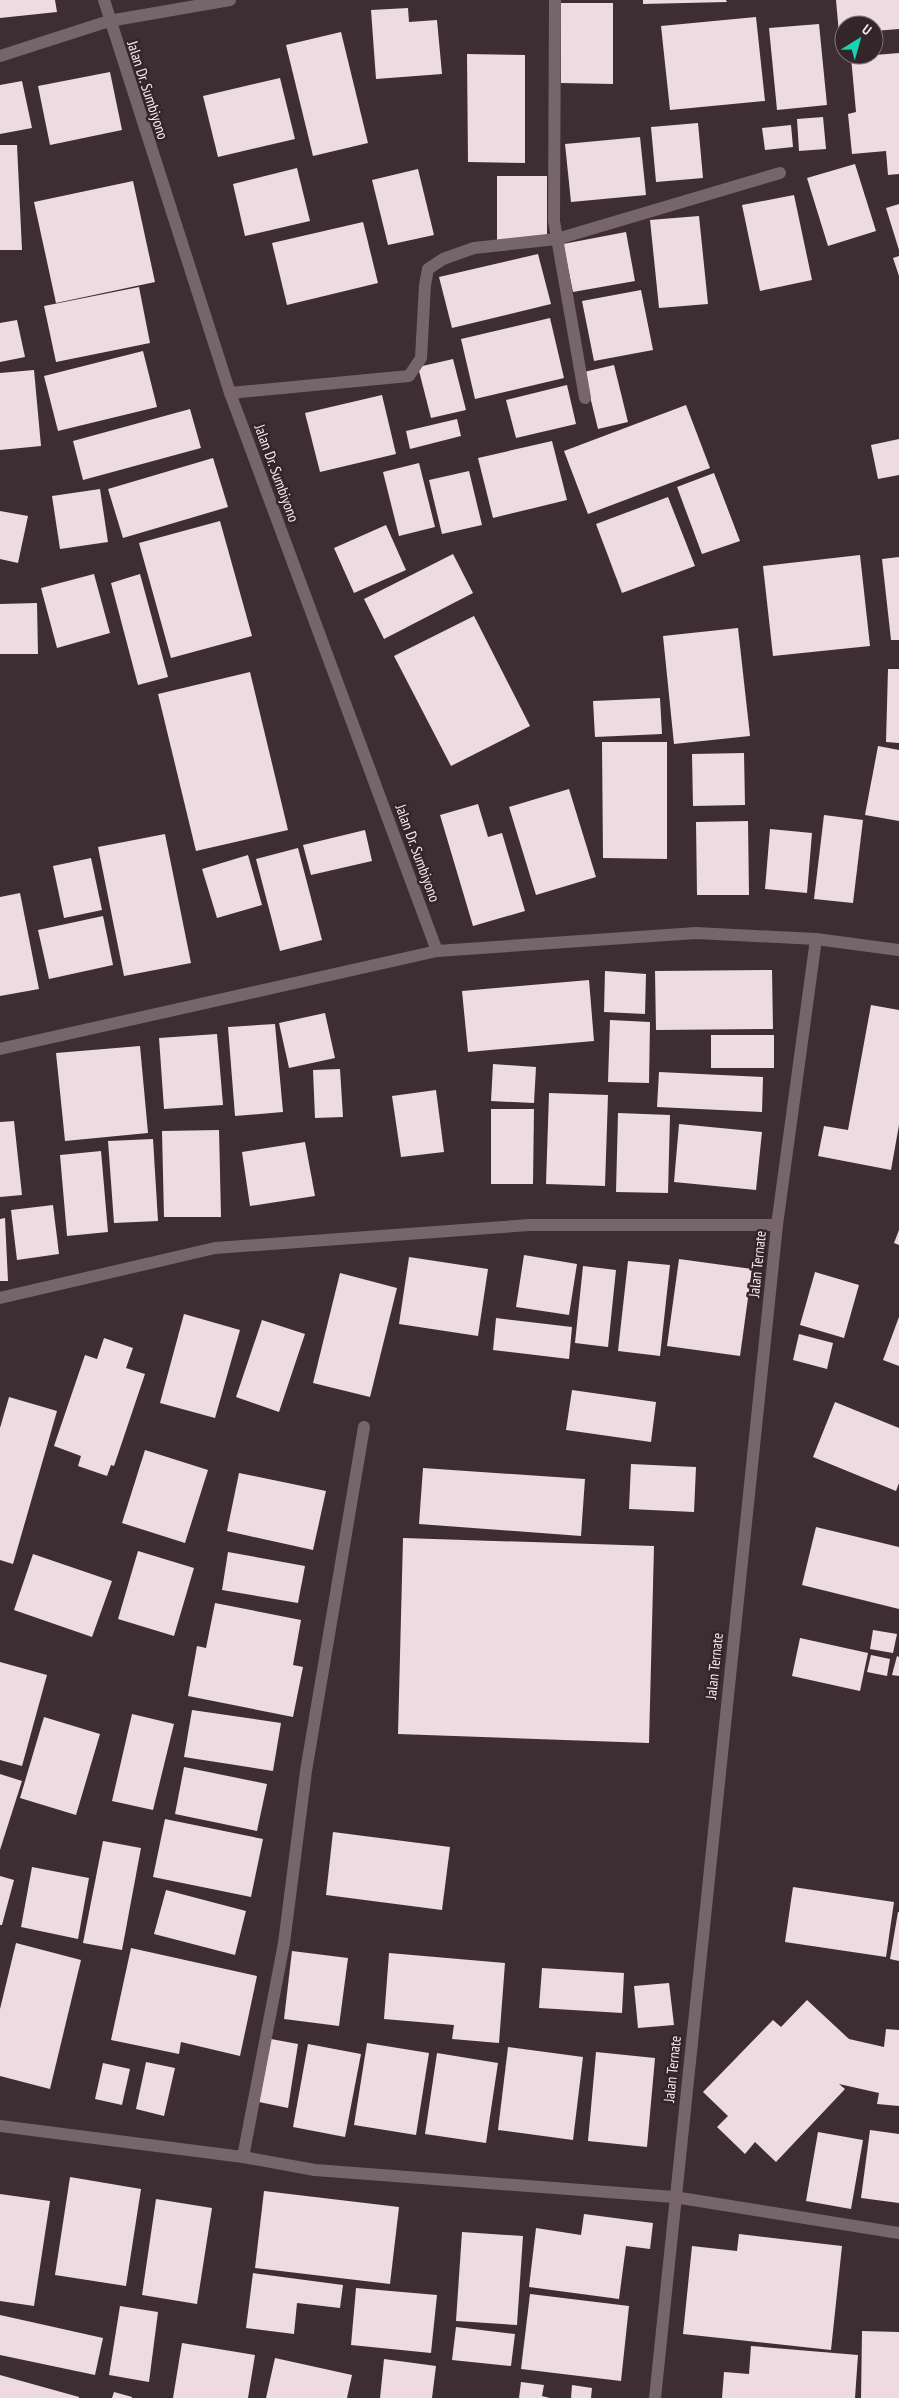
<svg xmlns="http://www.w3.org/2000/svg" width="899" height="2398" viewBox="0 0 899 2398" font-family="'PT Sans Narrow',sans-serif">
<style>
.building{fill:#eedae1}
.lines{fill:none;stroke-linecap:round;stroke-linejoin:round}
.minor{stroke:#76656b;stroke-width:12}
.tertiary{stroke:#76656b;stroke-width:12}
.labels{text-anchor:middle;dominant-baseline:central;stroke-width:5;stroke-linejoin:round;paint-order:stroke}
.street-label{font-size:15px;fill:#f5ebee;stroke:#33252a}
</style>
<rect width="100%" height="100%" fill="#3d2e34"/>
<g class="building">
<path d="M 0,0 L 55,0 L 57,12 L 0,18 Z"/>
<path d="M 643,0 L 726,0 L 727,2 L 643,4 Z"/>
<path d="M 836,0 L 899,0 L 899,29 L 874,31 L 874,25 L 844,25 L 844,34 L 839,34 Z"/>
<path d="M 561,3 L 613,3 L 613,84 L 561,83 Z"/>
<path d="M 408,8 L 409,22 L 437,20 L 442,74 L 376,79 L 371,10 Z"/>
<path d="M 756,17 L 765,101 L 670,110 L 661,26 Z"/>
<path d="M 819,24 L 827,105 L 777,110 L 769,28 Z"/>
<path d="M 341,32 L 368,143 L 313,156 L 286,45 Z"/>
<path d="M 899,53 L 899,174 L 888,175 L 886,151 L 852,154 L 848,114 L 856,112 L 851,57 Z"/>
<path d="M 467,54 L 525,55 L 525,163 L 468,162 Z"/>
<path d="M 110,72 L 122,130 L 50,145 L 38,86 Z"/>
<path d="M 280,78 L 295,139 L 218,157 L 203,96 Z"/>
<path d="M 22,81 L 32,128 L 0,134 L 0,85 Z"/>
<path d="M 823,117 L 826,149 L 799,151 L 797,119 Z"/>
<path d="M 698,123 L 703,178 L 656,182 L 651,127 Z"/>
<path d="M 791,125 L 793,147 L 765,150 L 762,128 Z"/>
<path d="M 640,137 L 646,195 L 571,202 L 565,144 Z"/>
<path d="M 0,145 L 17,145 L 22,250 L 0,250 Z"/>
<path d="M 855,164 L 876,231 L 828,246 L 807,178 Z"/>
<path d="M 297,168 L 310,221 L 245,236 L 233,184 Z"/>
<path d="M 418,169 L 434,235 L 388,245 L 372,180 Z"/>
<rect x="497" y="176" width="50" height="64"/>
<path d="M 133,181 L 155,282 L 56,303 L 34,202 Z"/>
<path d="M 794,195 L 812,280 L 760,291 L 742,205 Z"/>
<path d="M 899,204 L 899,250 L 886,208 Z"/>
<path d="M 699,216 L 708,304 L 659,308 L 650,220 Z"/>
<path d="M 363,222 L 378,283 L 287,305 L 272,243 Z"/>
<path d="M 626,232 L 635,281 L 573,292 L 563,244 Z"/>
<path d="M 538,254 L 551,304 L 452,328 L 439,277 Z"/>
<path d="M 899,256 L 899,276 L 893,258 Z"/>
<path d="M 139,287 L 150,343 L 56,362 L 44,306 Z"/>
<path d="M 641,290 L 653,350 L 594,361 L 582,301 Z"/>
<path d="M 550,318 L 564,378 L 475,399 L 461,339 Z"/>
<path d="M 17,320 L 25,357 L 0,362 L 0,323 Z"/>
<path d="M 143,351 L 157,407 L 58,431 L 44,376 Z"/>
<path d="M 453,359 L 466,410 L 431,418 L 418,367 Z"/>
<path d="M 614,365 L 628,422 L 598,429 L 584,372 Z"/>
<path d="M 34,370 L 41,446 L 0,450 L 0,373 Z"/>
<path d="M 567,385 L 576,424 L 516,438 L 506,400 Z"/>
<path d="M 382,395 L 396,454 L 320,472 L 305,413 Z"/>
<path d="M 686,405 L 710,468 L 588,514 L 564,451 Z"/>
<path d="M 190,409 L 201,448 L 83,480 L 73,441 Z"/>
<path d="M 457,419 L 461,436 L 410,449 L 406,431 Z"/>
<path d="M 899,439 L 899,475 L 878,479 L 871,445 Z"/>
<path d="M 552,441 L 567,500 L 493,518 L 478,458 Z"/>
<path d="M 213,458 L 228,507 L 123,538 L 108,489 Z"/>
<path d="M 419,463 L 435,527 L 399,536 L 383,472 Z"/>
<path d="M 469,471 L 482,525 L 442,534 L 429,480 Z"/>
<path d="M 714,473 L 740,541 L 702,554 L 677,487 Z"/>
<path d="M 100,489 L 108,542 L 60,549 L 52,496 Z"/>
<path d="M 668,497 L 695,566 L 622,593 L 596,524 Z"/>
<path d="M 0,511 L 28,516 L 18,563 L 0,559 Z"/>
<path d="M 220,521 L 252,636 L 171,658 L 139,543 Z"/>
<path d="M 386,525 L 406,570 L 354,593 L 334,548 Z"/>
<path d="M 453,554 L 473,593 L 384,639 L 364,599 Z"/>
<path d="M 860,555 L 870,646 L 773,656 L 763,566 Z"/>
<path d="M 899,557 L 899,640 L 891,640 L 882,559 Z"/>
<path d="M 94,574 L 110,633 L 57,648 L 41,588 Z"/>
<path d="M 140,574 L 168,677 L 138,685 L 111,583 Z"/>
<path d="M 37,603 L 38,654 L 0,654 L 0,604 Z"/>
<path d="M 474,616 L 530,726 L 451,766 L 394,656 Z"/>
<path d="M 738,628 L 750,736 L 674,744 L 663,636 Z"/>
<path d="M 888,669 L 899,669 L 899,743 L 886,742 Z"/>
<path d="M 250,672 L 288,830 L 196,851 L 158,694 Z"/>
<path d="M 660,698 L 662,734 L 595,737 L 593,701 Z"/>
<path d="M 602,742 L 667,742 L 667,859 L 603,858 Z"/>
<path d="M 878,746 L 899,750 L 899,821 L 865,815 Z"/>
<path d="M 744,753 L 745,805 L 693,806 L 692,754 Z"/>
<path d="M 569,789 L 596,877 L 536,895 L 509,807 Z"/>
<path d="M 478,804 L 488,837 L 502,833 L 525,911 L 473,926 L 440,815 Z"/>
<path d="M 824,815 L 863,820 L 853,903 L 814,899 Z"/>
<path d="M 748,821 L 749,895 L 697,895 L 696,822 Z"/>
<path d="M 770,829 L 812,833 L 807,893 L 765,889 Z"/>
<path d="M 365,830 L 372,861 L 311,875 L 303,845 Z"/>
<path d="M 165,834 L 191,963 L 124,976 L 98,847 Z"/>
<path d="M 298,848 L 322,940 L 280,951 L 256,859 Z"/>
<path d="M 248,855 L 262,905 L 217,918 L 202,869 Z"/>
<path d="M 91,858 L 102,910 L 64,918 L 53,866 Z"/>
<path d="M 20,893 L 39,989 L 0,996 L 0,897 Z"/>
<path d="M 103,916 L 113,965 L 49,979 L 38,930 Z"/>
<path d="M 772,970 L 773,1029 L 656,1030 L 655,971 Z"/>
<path d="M 605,971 L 646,974 L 645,1014 L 604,1012 Z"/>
<path d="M 589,980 L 594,1041 L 468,1052 L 462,991 Z"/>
<path d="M 871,1005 L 899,1010 L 899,1125 L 891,1170 L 818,1156 L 824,1126 L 848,1130 Z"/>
<path d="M 325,1013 L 335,1058 L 289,1068 L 279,1023 Z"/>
<path d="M 610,1020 L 650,1022 L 649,1083 L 608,1082 Z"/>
<path d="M 275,1024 L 283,1112 L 235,1116 L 228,1027 Z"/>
<path d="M 217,1034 L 223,1105 L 164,1109 L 159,1038 Z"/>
<rect x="711" y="1035" width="63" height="33"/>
<path d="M 140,1046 L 148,1133 L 65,1141 L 56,1053 Z"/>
<path d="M 493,1064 L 536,1067 L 534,1103 L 491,1101 Z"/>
<path d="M 340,1069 L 343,1117 L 315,1118 L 313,1070 Z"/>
<path d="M 659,1072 L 763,1077 L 762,1112 L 657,1107 Z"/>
<path d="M 436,1090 L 444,1152 L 401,1157 L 392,1096 Z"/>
<path d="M 549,1093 L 608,1095 L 605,1186 L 546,1184 Z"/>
<path d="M 491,1109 L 534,1109 L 533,1184 L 491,1184 Z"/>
<path d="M 618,1113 L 670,1115 L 668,1193 L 616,1192 Z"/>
<path d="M 14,1121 L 22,1195 L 0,1197 L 0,1122 Z"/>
<path d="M 679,1124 L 762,1132 L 756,1190 L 674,1182 Z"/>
<path d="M 219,1130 L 221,1217 L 164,1217 L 162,1131 Z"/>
<path d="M 153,1139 L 158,1221 L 114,1223 L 108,1141 Z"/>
<path d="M 305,1142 L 315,1196 L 250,1206 L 242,1152 Z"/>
<path d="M 101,1151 L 108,1232 L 67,1236 L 60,1155 Z"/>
<path d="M 53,1205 L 59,1254 L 17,1260 L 11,1210 Z"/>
<path d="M 5,1218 L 8,1281 L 0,1281 L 0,1219 Z"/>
<path d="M 899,1230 L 899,1245 L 894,1243 Z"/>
<path d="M 524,1255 L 577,1264 L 569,1315 L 516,1307 Z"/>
<path d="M 409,1257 L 488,1269 L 478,1336 L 399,1324 Z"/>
<path d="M 679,1259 L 752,1269 L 740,1356 L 667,1346 Z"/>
<path d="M 628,1261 L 670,1265 L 660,1356 L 618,1351 Z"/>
<path d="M 583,1266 L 616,1270 L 608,1347 L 575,1343 Z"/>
<path d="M 815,1272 L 859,1285 L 844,1338 L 800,1325 Z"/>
<path d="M 340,1273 L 397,1288 L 370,1397 L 313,1383 Z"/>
<path d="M 184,1314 L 240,1330 L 215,1418 L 160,1403 Z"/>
<path d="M 899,1317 L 899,1366 L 883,1360 Z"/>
<path d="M 496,1318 L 572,1327 L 569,1359 L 493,1350 Z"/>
<path d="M 262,1320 L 305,1334 L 279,1412 L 236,1397 Z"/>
<path d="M 799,1334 L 833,1343 L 827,1369 L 793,1360 Z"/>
<path d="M 104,1338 L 133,1348 L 126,1368 L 145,1374 L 114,1466 L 111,1465 L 107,1476 L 78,1466 L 81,1456 L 54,1446 L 85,1355 L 97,1359 Z"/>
<path d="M 572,1390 L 656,1402 L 651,1442 L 566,1430 Z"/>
<path d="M 9,1397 L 57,1411 L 13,1564 L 0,1560 L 0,1428 Z"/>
<path d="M 835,1402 L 899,1428 L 899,1483 L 896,1491 L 813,1457 Z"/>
<path d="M 145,1450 L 208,1470 L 185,1543 L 122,1523 Z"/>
<path d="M 631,1464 L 696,1467 L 694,1512 L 629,1509 Z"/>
<path d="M 423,1468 L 585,1479 L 581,1536 L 419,1524 Z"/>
<path d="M 239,1473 L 326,1491 L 313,1550 L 227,1531 Z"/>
<path d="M 816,1527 L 899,1547 L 899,1609 L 802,1585 Z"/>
<path d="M 403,1538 L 654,1546 L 649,1743 L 398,1734 Z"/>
<path d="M 138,1551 L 194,1568 L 174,1636 L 118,1619 Z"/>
<path d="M 228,1552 L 305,1566 L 298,1603 L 222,1590 Z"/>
<path d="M 33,1554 L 112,1581 L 92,1637 L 14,1610 Z"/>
<path d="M 215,1603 L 301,1620 L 293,1665 L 303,1667 L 293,1717 L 188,1696 L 197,1646 L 206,1648 Z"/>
<path d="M 873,1630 L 897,1634 L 893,1653 L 870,1649 Z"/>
<path d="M 800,1638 L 868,1653 L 860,1691 L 792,1676 Z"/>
<path d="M 871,1655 L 890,1659 L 887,1676 L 867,1672 Z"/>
<path d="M 897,1656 L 899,1657 L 899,1676 L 892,1675 Z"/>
<path d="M 0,1662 L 47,1675 L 22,1766 L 0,1760 Z"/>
<path d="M 192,1710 L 281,1723 L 273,1771 L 184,1757 Z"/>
<path d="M 132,1714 L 174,1724 L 153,1810 L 112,1801 Z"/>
<path d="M 44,1717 L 100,1734 L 76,1815 L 20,1798 Z"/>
<path d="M 184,1767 L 267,1784 L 257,1831 L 175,1814 Z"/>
<path d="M 0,1774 L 22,1781 L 0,1850 Z"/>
<path d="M 165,1819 L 263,1839 L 251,1897 L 153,1877 Z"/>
<path d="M 333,1832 L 450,1847 L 442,1910 L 326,1895 Z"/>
<path d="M 103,1841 L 141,1848 L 122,1950 L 83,1943 Z"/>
<path d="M 32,1867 L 89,1878 L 78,1939 L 21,1927 Z"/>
<path d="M 0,1876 L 14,1880 L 2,1925 L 0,1925 Z"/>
<path d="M 793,1887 L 894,1902 L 886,1957 L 785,1942 Z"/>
<path d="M 166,1890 L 246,1911 L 235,1955 L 154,1934 Z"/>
<path d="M 898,1912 L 899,1912 L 899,1961 L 890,1959 Z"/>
<path d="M 16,1943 L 81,1960 L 50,2089 L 0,2076 L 0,2009 Z"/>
<path d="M 131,1948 L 257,1976 L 240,2056 L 181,2042 L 179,2054 L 111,2040 Z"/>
<path d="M 292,1951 L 348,1958 L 339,2026 L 284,2019 Z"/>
<path d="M 389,1953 L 505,1963 L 499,2043 L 452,2039 L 454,2025 L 384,2019 Z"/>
<path d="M 542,1968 L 624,1973 L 622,2013 L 539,2008 Z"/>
<path d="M 669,1983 L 674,2025 L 638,2028 L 634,1986 Z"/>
<path d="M 807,2000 L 849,2039 L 884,2047 L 886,2029 L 899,2030 L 899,2106 L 877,2104 L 879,2093 L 839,2084 L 845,2089 L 776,2162 L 755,2142 L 745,2154 L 717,2127 L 728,2116 L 703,2092 L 773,2020 L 781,2027 Z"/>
<path d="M 271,2039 L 298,2044 L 288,2108 L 259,2102 Z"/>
<path d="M 367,2043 L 429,2053 L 416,2135 L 354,2125 Z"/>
<path d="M 308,2044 L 361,2054 L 345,2137 L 293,2127 Z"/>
<path d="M 508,2047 L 583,2057 L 573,2140 L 498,2130 Z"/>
<path d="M 596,2052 L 655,2058 L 647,2147 L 588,2141 Z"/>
<path d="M 437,2053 L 498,2063 L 486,2143 L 425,2134 Z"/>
<path d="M 146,2062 L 175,2068 L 164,2116 L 136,2109 Z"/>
<path d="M 103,2063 L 130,2069 L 122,2105 L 95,2099 Z"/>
<path d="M 870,2130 L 899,2134 L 899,2203 L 861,2198 Z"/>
<path d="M 818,2132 L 863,2140 L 851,2209 L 806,2201 Z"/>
<path d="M 70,2177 L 141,2189 L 126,2286 L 55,2275 Z"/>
<path d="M 264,2191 L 399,2207 L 390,2284 L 255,2268 Z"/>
<path d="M 0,2194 L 50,2201 L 34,2306 L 0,2301 Z"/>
<path d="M 156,2199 L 212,2208 L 197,2304 L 142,2295 Z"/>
<path d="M 584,2214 L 653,2223 L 650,2249 L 626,2246 L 619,2299 L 529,2287 L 536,2228 L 581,2235 Z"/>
<path d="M 462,2232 L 523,2236 L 517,2325 L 456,2321 Z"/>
<path d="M 739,2234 L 842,2246 L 831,2350 L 683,2334 L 692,2246 L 737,2251 Z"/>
<path d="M 253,2273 L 343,2285 L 340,2308 L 297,2303 L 294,2334 L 246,2328 Z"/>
<path d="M 356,2288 L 437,2295 L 431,2353 L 351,2345 Z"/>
<path d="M 530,2294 L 629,2306 L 621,2381 L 521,2369 Z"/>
<path d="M 120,2306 L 158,2312 L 149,2382 L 109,2375 Z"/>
<path d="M 0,2315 L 103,2338 L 95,2375 L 0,2355 Z"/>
<path d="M 456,2327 L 515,2334 L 511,2366 L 452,2360 Z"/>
<path d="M 862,2331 L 899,2332 L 899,2398 L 861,2398 Z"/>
<path d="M 182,2343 L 255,2355 L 248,2398 L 173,2398 Z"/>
<path d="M 751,2346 L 858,2355 L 855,2398 L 722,2398 L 724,2372 L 749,2374 Z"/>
<path d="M 275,2358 L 352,2375 L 347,2398 L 266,2398 Z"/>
<path d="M 384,2359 L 436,2366 L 432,2398 L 380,2398 Z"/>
<path d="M 0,2375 L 79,2397 L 79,2398 L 0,2398 Z"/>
<path d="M 521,2382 L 544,2385 L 542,2396 L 550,2398 L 519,2398 Z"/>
<path d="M 572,2385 L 592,2388 L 591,2398 L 571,2398 Z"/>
<path d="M 114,2392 L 132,2397 L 132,2398 L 112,2398 Z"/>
</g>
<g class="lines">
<g class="minor">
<path d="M 555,0 L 554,221 L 585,398"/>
<path d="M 0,56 L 109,21 L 230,0"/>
<path d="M 230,393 L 409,376 L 421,358 L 425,285 L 428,269 L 443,259 L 474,248 L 557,239 L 780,173"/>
<path d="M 0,1049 L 437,951"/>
<path d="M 0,1298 L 215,1248 L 529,1225 L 777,1225"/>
<path d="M 0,2126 L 243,2157 L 315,2170 L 674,2197 L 899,2233"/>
<path d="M 243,2157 L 284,1943 L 306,1771 L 364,1427"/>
</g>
<g class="tertiary">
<path d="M 104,0 L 230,393 L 437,951 L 696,933 L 816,939 L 899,950"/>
<path d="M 655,2398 L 777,1225 L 816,939"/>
</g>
</g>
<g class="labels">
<g class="street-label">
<text transform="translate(148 90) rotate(72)">Jalan Dr. Sumbiyono</text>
<text transform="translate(277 473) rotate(70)">Jalan Dr. Sumbiyono</text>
<text transform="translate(418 853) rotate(70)">Jalan Dr. Sumbiyono</text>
<text transform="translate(757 1264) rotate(-84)">Jalan Ternate</text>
<text transform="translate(714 1666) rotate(-84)">Jalan Ternate</text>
<text transform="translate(672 2069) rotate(-84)">Jalan Ternate</text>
</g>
</g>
<g transform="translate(859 40) rotate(37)"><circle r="24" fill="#33252a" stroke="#817478"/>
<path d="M0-4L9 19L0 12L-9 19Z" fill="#16d5b3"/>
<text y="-8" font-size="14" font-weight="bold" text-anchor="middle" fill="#f5ebee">U</text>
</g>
</svg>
